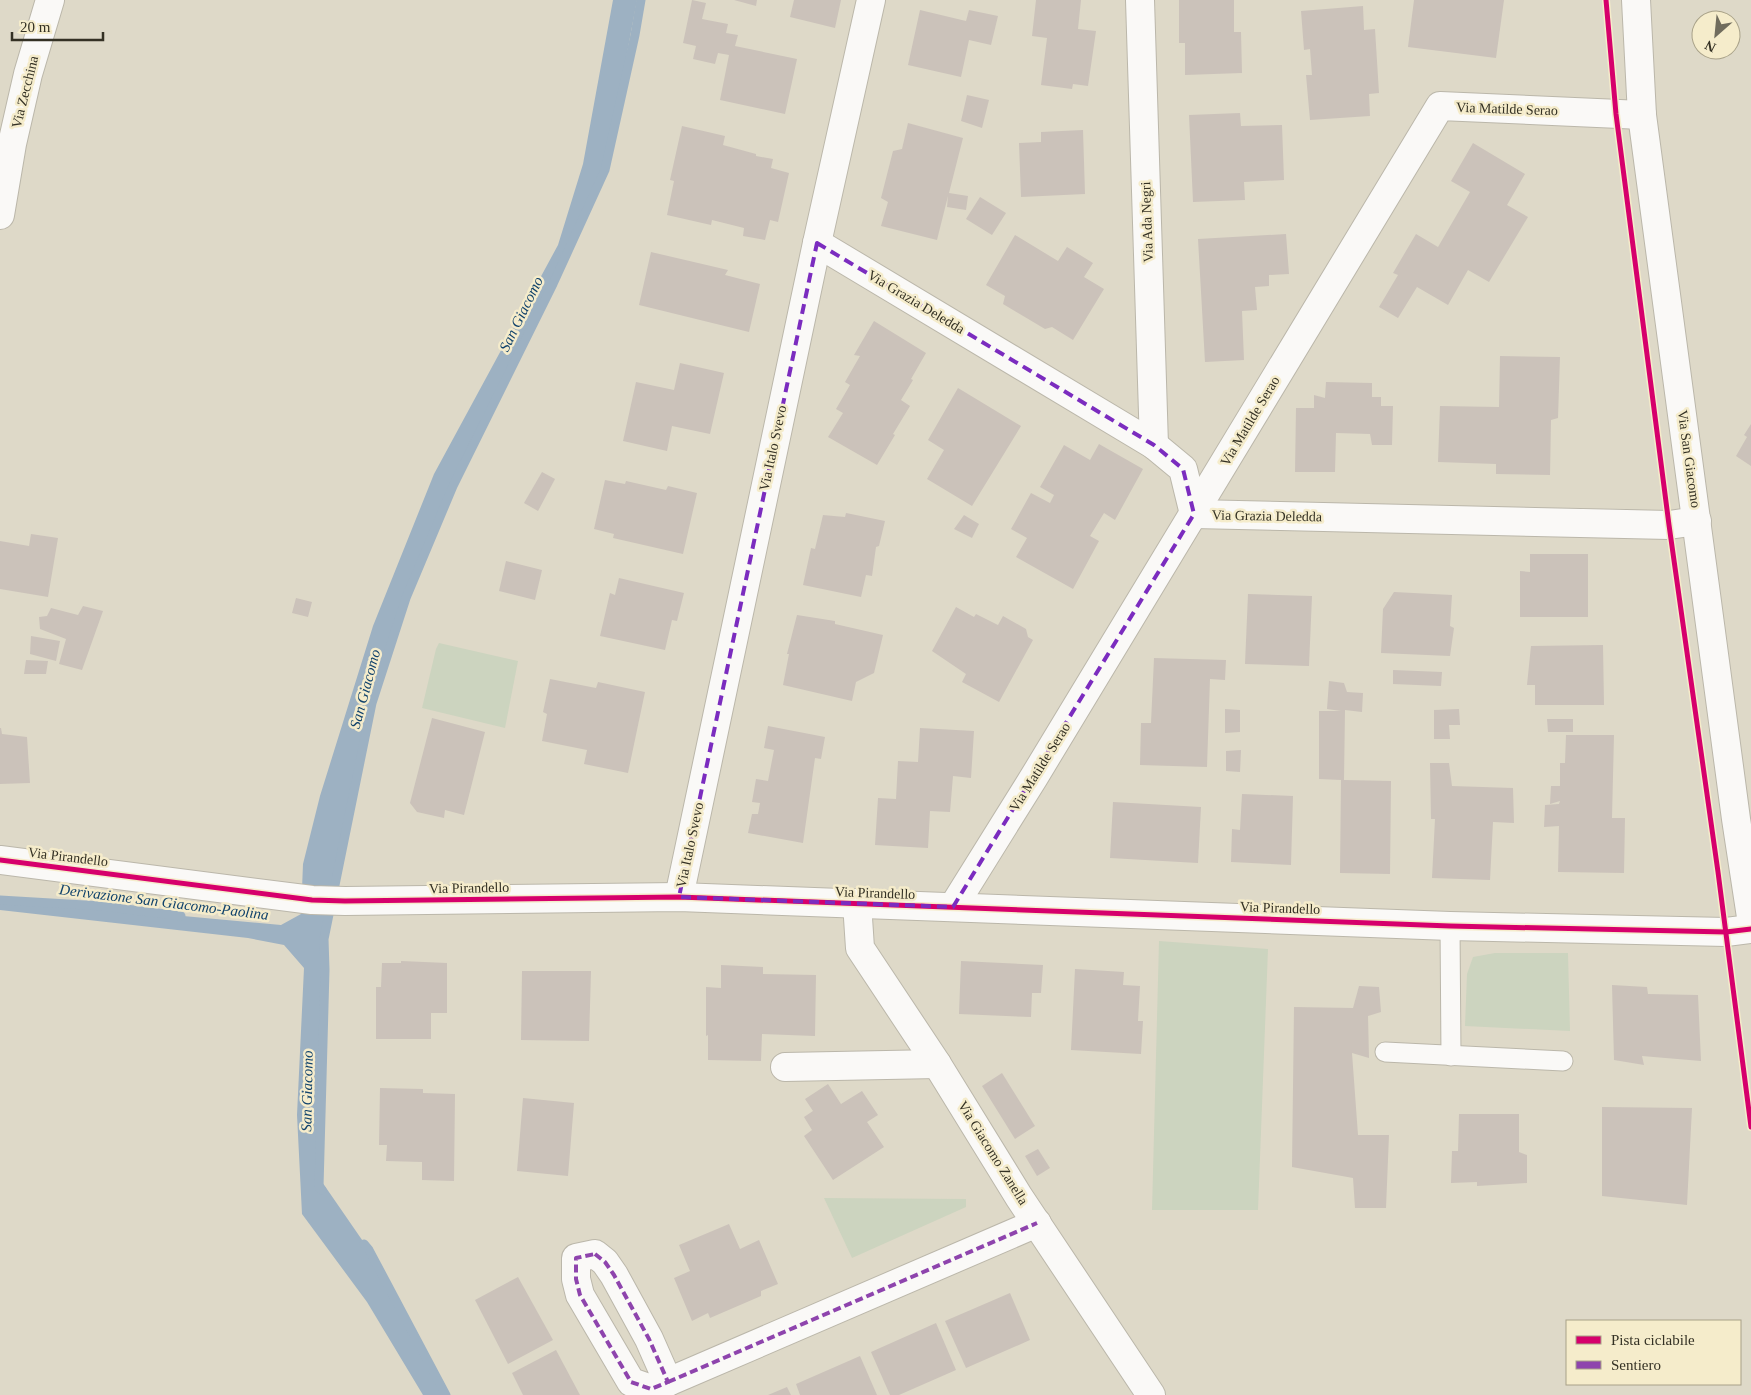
<svg xmlns="http://www.w3.org/2000/svg" width="1751" height="1395" viewBox="0 0 1751 1395" font-family="Georgia,serif">
<style>
.green{fill:#ccd4bf}
.water{fill:#9db1c2}
.lines{fill:none;stroke-linecap:round;stroke-linejoin:round}
.stream{stroke:#9db1c2;stroke-width:9}
.building{fill:#cbc2ba}
.service-casing{stroke:#bbb7aa;stroke-width:21}
.minor-casing{stroke:#bbb7aa;stroke-width:30}
.tertiary-casing{stroke:#bbb7aa;stroke-width:30}
.service{stroke:#faf9f7;stroke-width:19}
.minor{stroke:#faf9f7;stroke-width:28}
.tertiary{stroke:#faf9f7;stroke-width:28}
.quiet{stroke:#8e44ad;stroke-width:4;stroke-dasharray:8 4;stroke-linecap:butt}
.cycleway-casing{stroke:#f5eccb;stroke-width:8}
.cycleway{stroke:#d6006c;stroke-width:5}
.marked{fill:none;stroke:#7b2cbf;stroke-width:4;stroke-dasharray:10 6;stroke-linejoin:round}
.labels{text-anchor:middle;dominant-baseline:central;stroke-width:5;stroke-linejoin:round;paint-order:stroke}
.street-label{font-size:14px;fill:#343124;stroke:#f5eccb}
.water-label{font-size:15px;font-style:italic;fill:#10426b;stroke:#f5eccb}
</style>
<rect width="100%" height="100%" fill="#ded9c8"/>
<g class="green">
<path d="M 439,643 L 518,661 L 505,728 L 422,708 L 436,649 Z"/>
<path d="M 1159,941 L 1268,949 L 1258,1210 L 1152,1210 Z"/>
<path d="M 1495,953 L 1568,953 L 1570,1031 L 1465,1026 L 1467,974 L 1473,957 Z"/>
<path d="M 824,1198 L 966,1199 L 966,1207 L 852,1258 Z"/>
</g>
<path class="water" d="M 613,0 L 637,0 L 605,170 L 553,284 L 453,486 L 406,598 L 372,703 L 324,939 L 325,970 L 320,1179 L 369,1250 L 446,1395 L 423,1395 L 367,1302 L 302,1214 L 297,1115 L 304,968 L 284,945 L 248,938 L 0,910 L 0,899 L 281,925 L 301,914 L 303,864 L 320,796 L 373,626 L 434,474 L 558,245 L 583,164 Z"/>
<g class="lines">
<g class="stream">
<path d="M 0,900 L 102,906 L 181,916"/>
<path d="M 322,1190 L 319,1187 L 325,970 L 324,939 L 372,703 L 406,598 L 453,486 L 553,284 L 605,170 L 635,35 L 641,0"/>
<path d="M 364,1244 L 369,1250 L 446,1395"/>
</g>
</g>
<g class="building">
<path d="M 692,0 L 706,3 L 702,19 L 728,24 L 726,33 L 738,35 L 735,46 L 797,59 L 785,114 L 720,100 L 729,55 L 718,53 L 715,64 L 693,59 L 696,46 L 683,43 Z"/>
<path d="M 734,0 L 757,0 L 756,6 Z"/>
<path d="M 794,0 L 841,0 L 835,28 L 790,17 Z"/>
<path d="M 1036,0 L 1081,0 L 1078,29 L 1096,31 L 1088,86 L 1073,84 L 1072,89 L 1041,85 L 1047,38 L 1032,36 Z"/>
<path d="M 1179,0 L 1234,0 L 1234,32 L 1241,32 L 1242,73 L 1185,75 L 1185,43 L 1179,43 Z"/>
<path d="M 1414,0 L 1504,0 L 1496,58 L 1408,47 Z"/>
<path d="M 1363,6 L 1364,30 L 1375,29 L 1379,93 L 1369,94 L 1370,116 L 1310,120 L 1306,75 L 1312,75 L 1310,49 L 1304,50 L 1301,11 Z"/>
<path d="M 920,10 L 966,21 L 969,10 L 998,16 L 991,45 L 969,40 L 961,77 L 908,65 Z"/>
<path d="M 967,95 L 989,100 L 982,128 L 961,121 Z"/>
<path d="M 1240,113 L 1241,126 L 1282,125 L 1284,180 L 1244,182 L 1245,200 L 1193,202 L 1189,115 Z"/>
<path d="M 908,123 L 963,138 L 949,193 L 968,196 L 966,210 L 947,207 L 948,196 L 937,240 L 881,226 L 888,202 L 881,198 L 893,151 L 902,149 Z"/>
<path d="M 682,126 L 725,136 L 723,145 L 756,154 L 756,156 L 773,159 L 771,168 L 789,173 L 778,222 L 770,220 L 765,240 L 743,236 L 744,228 L 712,220 L 711,225 L 667,215 L 674,181 L 670,180 Z"/>
<path d="M 1083,130 L 1085,194 L 1021,197 L 1019,143 L 1041,142 L 1041,132 Z"/>
<path d="M 1473,143 L 1525,174 L 1507,205 L 1528,217 L 1489,282 L 1468,270 L 1448,305 L 1417,287 L 1398,318 L 1379,307 L 1398,275 L 1393,273 L 1416,234 L 1438,247 L 1470,192 L 1451,181 Z"/>
<path d="M 980,197 L 1006,213 L 992,235 L 966,219 Z"/>
<path d="M 1286,234 L 1289,274 L 1269,275 L 1269,286 L 1255,287 L 1257,310 L 1242,311 L 1244,360 L 1205,362 L 1198,239 Z"/>
<path d="M 1015,235 L 1058,261 L 1067,247 L 1093,263 L 1084,277 L 1104,289 L 1073,340 L 1052,327 L 1045,329 L 1003,304 L 1005,296 L 986,285 Z"/>
<path d="M 651,252 L 728,270 L 725,275 L 760,284 L 749,332 L 639,305 Z"/>
<path d="M 874,321 L 926,353 L 911,379 L 913,380 L 901,400 L 910,406 L 893,434 L 895,435 L 877,465 L 828,437 L 843,413 L 836,409 L 850,385 L 845,382 L 860,356 L 854,355 Z"/>
<path d="M 1500,356 L 1560,357 L 1558,418 L 1551,420 L 1550,475 L 1496,474 L 1496,464 L 1438,462 L 1440,406 L 1499,407 Z"/>
<path d="M 680,363 L 724,373 L 710,434 L 672,426 L 667,451 L 623,441 L 636,382 L 674,390 Z"/>
<path d="M 1326,382 L 1372,383 L 1372,397 L 1381,397 L 1381,406 L 1393,406 L 1392,445 L 1372,445 L 1370,434 L 1336,433 L 1335,472 L 1295,472 L 1296,408 L 1314,408 L 1314,395 L 1325,398 Z"/>
<path d="M 958,388 L 1021,426 L 972,506 L 927,479 L 944,450 L 928,440 Z"/>
<path d="M 1751,424 L 1751,466 L 1736,456 L 1747,437 L 1744,435 Z"/>
<path d="M 1099,444 L 1143,469 L 1115,520 L 1104,513 L 1090,536 L 1099,541 L 1073,589 L 1016,557 L 1027,538 L 1011,529 L 1031,493 L 1050,503 L 1054,495 L 1040,487 L 1064,445 L 1090,460 Z"/>
<path d="M 542,472 L 555,479 L 538,511 L 524,503 Z"/>
<path d="M 605,480 L 625,484 L 626,481 L 666,490 L 668,486 L 697,493 L 683,554 L 613,538 L 614,534 L 594,529 Z"/>
<path d="M 846,513 L 885,521 L 879,546 L 876,547 L 872,576 L 866,575 L 861,597 L 803,585 L 811,548 L 815,549 L 823,515 L 845,517 Z"/>
<path d="M 964,515 L 979,524 L 972,538 L 954,529 Z"/>
<path d="M 31,534 L 58,538 L 48,597 L 0,589 L 0,541 L 29,546 Z"/>
<path d="M 1530,554 L 1588,554 L 1588,617 L 1520,617 L 1520,571 L 1530,572 Z"/>
<path d="M 506,561 L 542,570 L 535,600 L 499,591 Z"/>
<path d="M 619,578 L 684,593 L 677,621 L 672,620 L 665,650 L 600,636 L 610,593 L 615,595 Z"/>
<path d="M 1394,592 L 1452,595 L 1450,626 L 1454,628 L 1450,656 L 1381,653 L 1383,609 Z"/>
<path d="M 1248,594 L 1312,596 L 1309,666 L 1245,664 Z"/>
<path d="M 296,598 L 312,602 L 308,617 L 292,613 Z"/>
<path d="M 83,606 L 103,611 L 82,670 L 59,664 L 66,639 L 40,629 L 39,617 L 47,616 L 51,608 L 78,615 Z"/>
<path d="M 956,607 L 974,617 L 976,614 L 998,625 L 1003,616 L 1026,629 L 1028,637 L 1033,640 L 999,702 L 962,682 L 966,674 L 932,651 Z"/>
<path d="M 797,615 L 835,621 L 835,624 L 883,635 L 874,673 L 856,682 L 852,701 L 783,685 L 789,654 L 787,654 Z"/>
<path d="M 31,636 L 60,641 L 56,661 L 30,654 Z"/>
<path d="M 1603,645 L 1604,705 L 1535,705 L 1535,685 L 1527,685 L 1531,646 Z"/>
<path d="M 1154,658 L 1226,660 L 1225,680 L 1210,679 L 1207,767 L 1140,765 L 1141,723 L 1151,723 Z"/>
<path d="M 26,660 L 48,661 L 46,674 L 24,674 Z"/>
<path d="M 1393,670 L 1442,672 L 1441,686 L 1393,684 Z"/>
<path d="M 550,679 L 596,688 L 598,682 L 645,692 L 628,773 L 584,764 L 587,750 L 542,741 L 547,714 L 543,712 Z"/>
<path d="M 1329,681 L 1344,683 L 1347,692 L 1363,693 L 1362,712 L 1345,710 L 1344,780 L 1391,781 L 1390,874 L 1340,873 L 1341,780 L 1319,779 L 1319,711 L 1341,711 L 1327,709 Z"/>
<path d="M 1225,709 L 1240,710 L 1240,732 L 1225,733 Z"/>
<path d="M 1459,709 L 1460,725 L 1449,725 L 1450,739 L 1434,739 L 1434,710 Z"/>
<path d="M 432,718 L 485,732 L 464,815 L 445,810 L 444,818 L 417,812 L 410,803 Z"/>
<path d="M 1547,719 L 1573,719 L 1573,732 L 1548,732 Z"/>
<path d="M 768,726 L 825,737 L 821,759 L 815,758 L 803,843 L 748,833 L 752,814 L 758,814 L 760,803 L 752,802 L 756,779 L 768,781 L 774,750 L 764,748 Z"/>
<path d="M 0,728 L 1,728 L 2,734 L 27,737 L 30,783 L 0,784 Z"/>
<path d="M 920,728 L 974,731 L 971,778 L 953,776 L 950,812 L 930,811 L 928,848 L 875,845 L 878,798 L 896,799 L 898,761 L 918,762 Z"/>
<path d="M 1566,735 L 1614,735 L 1612,818 L 1625,818 L 1624,873 L 1558,872 L 1559,826 L 1544,827 L 1545,805 L 1559,804 L 1560,801 L 1550,804 L 1551,786 L 1560,786 L 1560,763 L 1565,763 Z"/>
<path d="M 1241,750 L 1240,772 L 1226,771 L 1226,751 Z"/>
<path d="M 1430,763 L 1449,763 L 1452,786 L 1513,788 L 1514,823 L 1493,822 L 1490,880 L 1432,878 L 1435,819 L 1431,819 Z"/>
<path d="M 1242,794 L 1293,796 L 1291,865 L 1231,862 L 1232,829 L 1240,830 Z"/>
<path d="M 1113,802 L 1201,807 L 1198,863 L 1110,858 Z"/>
<path d="M 401,961 L 447,963 L 447,1013 L 431,1013 L 431,1039 L 376,1039 L 376,987 L 381,987 L 382,963 L 401,963 Z"/>
<path d="M 961,961 L 1043,965 L 1041,993 L 1032,993 L 1031,1017 L 959,1014 Z"/>
<path d="M 721,965 L 763,967 L 763,974 L 816,975 L 815,1036 L 762,1034 L 761,1061 L 708,1060 L 708,1035 L 706,1036 L 706,987 L 721,988 Z"/>
<path d="M 1075,969 L 1124,972 L 1123,985 L 1140,986 L 1138,1021 L 1143,1021 L 1141,1054 L 1071,1050 Z"/>
<path d="M 522,971 L 591,971 L 589,1041 L 521,1040 Z"/>
<path d="M 1612,985 L 1647,987 L 1648,994 L 1698,995 L 1701,1061 L 1642,1056 L 1644,1065 L 1614,1060 Z"/>
<path d="M 1359,986 L 1379,987 L 1381,1012 L 1368,1016 L 1369,1058 L 1352,1053 L 1358,1135 L 1389,1135 L 1386,1208 L 1355,1208 L 1353,1178 L 1292,1167 L 1294,1007 L 1353,1008 Z"/>
<path d="M 1002,1073 L 1035,1126 L 1015,1139 L 982,1086 Z"/>
<path d="M 828,1084 L 841,1104 L 862,1091 L 878,1115 L 867,1122 L 884,1147 L 833,1180 L 804,1136 L 812,1130 L 804,1117 L 813,1111 L 805,1099 Z"/>
<path d="M 380,1088 L 423,1089 L 423,1093 L 455,1094 L 454,1181 L 422,1180 L 422,1162 L 386,1161 L 387,1145 L 379,1145 Z"/>
<path d="M 523,1098 L 574,1103 L 568,1176 L 517,1171 Z"/>
<path d="M 1602,1107 L 1692,1108 L 1687,1205 L 1602,1196 Z"/>
<path d="M 1459,1114 L 1519,1114 L 1519,1152 L 1527,1155 L 1527,1183 L 1477,1186 L 1477,1182 L 1451,1183 L 1452,1151 L 1458,1151 Z"/>
<path d="M 1038,1149 L 1050,1168 L 1037,1176 L 1025,1156 Z"/>
<path d="M 729,1224 L 740,1249 L 759,1240 L 778,1284 L 761,1291 L 761,1296 L 710,1318 L 708,1313 L 692,1321 L 674,1278 L 690,1271 L 679,1245 Z"/>
<path d="M 518,1277 L 553,1340 L 508,1364 L 475,1300 Z"/>
<path d="M 1010,1293 L 1030,1340 L 966,1368 L 945,1321 Z"/>
<path d="M 936,1323 L 956,1370 L 899,1395 L 890,1395 L 871,1352 Z"/>
<path d="M 556,1350 L 580,1395 L 523,1395 L 512,1373 Z"/>
<path d="M 860,1356 L 877,1395 L 800,1395 L 796,1384 Z"/>
<path d="M 787,1387 L 791,1395 L 768,1395 Z"/>
</g>
<g class="lines">
<defs>
<g id="service">
<path d="M 1450,926 L 1451,1056"/>
<path d="M 1385,1052 L 1563,1061"/>
</g>
<g id="minor">
<path d="M 1140,0 L 1154,445"/>
<path d="M 0,215 L 12,144 L 28,74 L 50,0"/>
<path d="M 817,243 L 1154,445 L 1183,469 L 1194,514 L 1669,525 L 1697,521"/>
<path d="M 0,860 L 312,900 L 345,901 L 679,897 L 1450,926 L 1726,932 L 1751,929"/>
<path d="M 679,897 L 817,243 L 871,0"/>
<path d="M 857,903 L 860,948 L 937,1064 L 1019,1197 L 1151,1395"/>
<path d="M 953,907 L 1034,777 L 1440,106 L 1642,115"/>
<path d="M 785,1067 L 937,1064"/>
<path d="M 595,1254 L 605,1262 L 614,1275 L 649,1339 L 668,1382 L 651,1389 L 631,1382 L 580,1295 L 576,1279 L 576,1258 Z"/>
<path d="M 668,1382 L 1037,1223"/>
</g>
<path id="tertiary" d="M 1636,0 L 1642,115 L 1736,819 L 1751,917"/>
</defs>
<use href="#service" class="service-casing"/>
<use href="#minor" class="minor-casing"/>
<use href="#tertiary" class="tertiary-casing"/>
<use href="#service" class="service"/>
<use href="#minor" class="minor"/>
<use href="#tertiary" class="tertiary"/>
<g class="quiet">
<path d="M 595,1254 L 605,1262 L 614,1275 L 649,1339 L 668,1382 L 651,1389 L 631,1382 L 580,1295 L 576,1279 L 576,1258 Z"/>
<path d="M 668,1382 L 1037,1223"/>
</g>
<defs>
<g id="cycleway">
<path d="M 1606,0 L 1616,114 L 1669,525 L 1718,872 L 1751,1127"/>
<path d="M 0,860 L 312,900 L 345,901 L 679,897 L 1450,926 L 1726,932 L 1751,929"/>
</g>
</defs>
<use href="#cycleway" class="cycleway-casing"/>
<use href="#cycleway" class="cycleway"/>
</g>
<path class="marked" d="M 817,243 L 1154,445 L 1183,469 L 1194,514 L 953,907 L 679,897 Z"/>
<g class="labels">
<g class="street-label">
<text transform="translate(25 92) rotate(-76)">Via Zecchina</text>
<text transform="translate(1507 109) rotate(2)">Via Matilde Serao</text>
<text transform="translate(1147 222) rotate(-92)">Via Ada Negri</text>
<text transform="translate(916 302) rotate(31)">Via Grazia Deledda</text>
<text transform="translate(1250 421) rotate(-59)">Via Matilde Serao</text>
<text transform="translate(773 448) rotate(-78)">Via Italo Svevo</text>
<text transform="translate(1689 459) rotate(82)">Via San Giacomo</text>
<text transform="translate(1267 516) rotate(1)">Via Grazia Deledda</text>
<text transform="translate(1040 767) rotate(-58)">Via Matilde Serao</text>
<text transform="translate(690 845) rotate(-78)">Via Italo Svevo</text>
<text transform="translate(68 857) rotate(7)">Via Pirandello</text>
<text transform="translate(469 888) rotate(-1)">Via Pirandello</text>
<text transform="translate(875 893) rotate(2)">Via Pirandello</text>
<text transform="translate(1280 908) rotate(2)">Via Pirandello</text>
<text transform="translate(993 1153) rotate(58)">Via Giacomo Zanella</text>
</g>
<g class="water-label">
<text transform="translate(521 314) rotate(-64)">San Giacomo</text>
<text transform="translate(365 689) rotate(-75)">San Giacomo</text>
<text transform="translate(164 902) rotate(7)">Derivazione San Giacomo-Paolina</text>
<text transform="translate(307 1091) rotate(-89)">San Giacomo</text>
</g>
</g>
<rect x="1566" y="1320" width="175" height="65" fill="#f5eccb" stroke="#a8a188"/>
<rect x="1576" y="1336" width="25" height="8" fill="#d6006c" stroke="#a8a188"/>
<text x="1611" y="1345" font-size="15" fill="#343124">Pista ciclabile</text>
<rect x="1576" y="1361" width="25" height="8" fill="#8e44ad" stroke="#a8a188"/>
<text x="1611" y="1370" font-size="15" fill="#343124">Sentiero</text>
<g transform="translate(1716 35) rotate(207)"><circle r="24" fill="#f5eccb" stroke="#a8a188"/>
<path d="M0-4L9 19L0 12L-9 19Z" fill="#706c5d"/>
<text y="-8" font-size="14" font-weight="bold" text-anchor="middle" fill="#343124">N</text>
</g>
<path d="M12 32v8h91v-8" fill="none" stroke="#343124" stroke-width="2.5"/>
<text x="20" y="32" font-size="15" fill="#343124" stroke="#f5eccb" stroke-width="4" paint-order="stroke">20 m</text>
</svg>
